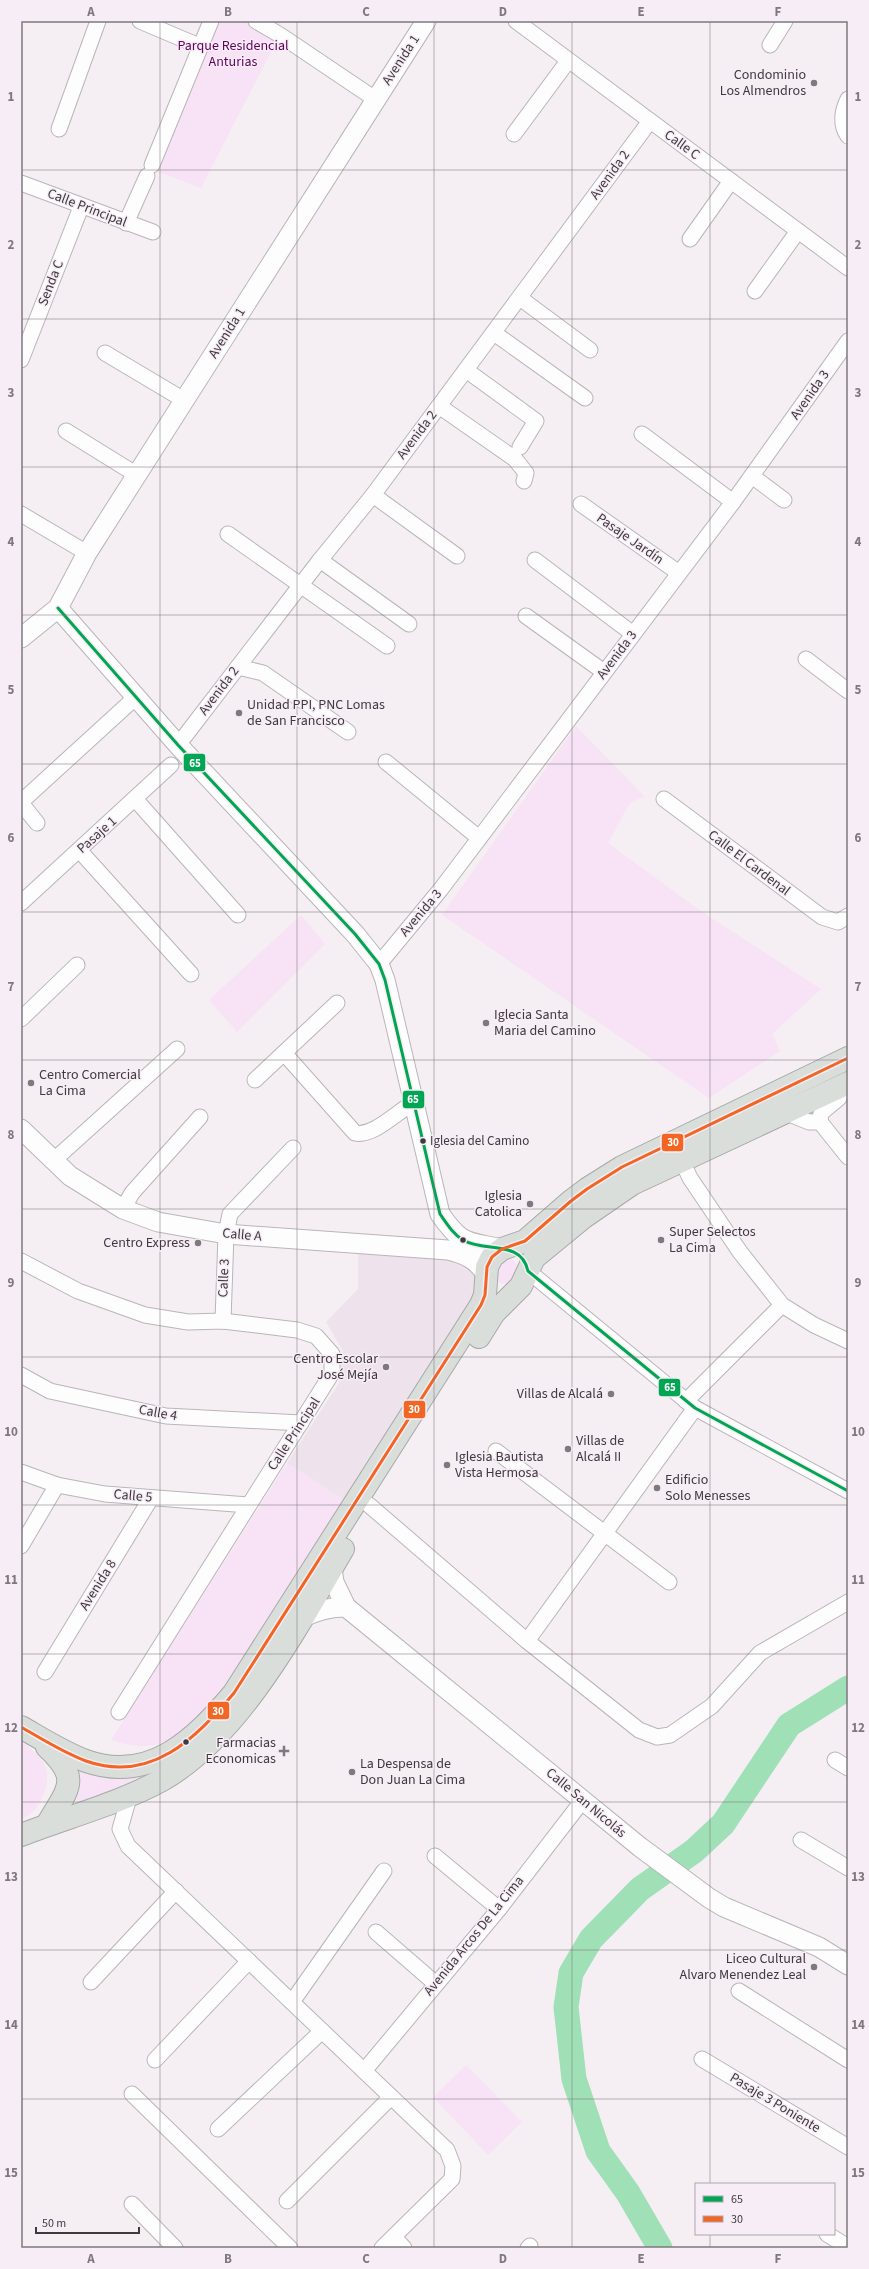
<svg xmlns="http://www.w3.org/2000/svg" width="869" height="2269" viewBox="0 0 869 2269" font-family="'Source Sans 3',sans-serif">
<style>
.built{fill:#eee2ec}
.green{fill:#f8e2f5}
.lines{fill:none;stroke-linecap:round;stroke-linejoin:round}
.river{stroke:#a0e0b6;stroke-width:25}
.minor-casing{stroke:#b9b5b9;stroke-width:17}
.tertiary-casing{stroke:#b9b5b9;stroke-width:21}
.trunk-casing{stroke:#a5aaa7;stroke-width:24}
.minor{stroke:#fefdfd;stroke-width:15}
.tertiary{stroke:#fefdfd;stroke-width:19}
.trunk{stroke:#d9dedb;stroke-width:22}
.bus-1-casing{stroke:#f7edf6;stroke-width:6}
.bus-2-casing{stroke:#f7edf6;stroke-width:6}
.bus-1{stroke:#00a651;stroke-width:3}
.bus-2{stroke:#f26522;stroke-width:3}
.grid{fill:none;stroke:#7e797d;stroke-width:1;stroke-opacity:0.55}
.poi-dot{fill:#7e797d;stroke:#f7edf6;stroke-width:1.5}
.bus-dot{fill:#3e3a3d;stroke:#f7edf6;stroke-width:1.5}
.labels{text-anchor:middle;dominant-baseline:central;stroke-width:3;stroke-linejoin:round;paint-order:stroke}
.bus-label{font-size:13px;fill:#3e3a3d;stroke:#f7edf6;text-anchor:start}
.park-label{font-size:14px;fill:#63005e;stroke:#f7edf6}
.street-label{font-size:14px;fill:#3e3a3d;stroke:#f7edf6}
.poi-label{font-size:14px;fill:#3e3a3d;stroke:#f7edf6;text-anchor:start}
.line-badge{stroke:#f7edf6;stroke-width:1.5}
.badge-label{font-size:11px;text-anchor:middle;font-weight:bold;fill:#fff}
.neatline{fill:none;stroke:#7e797d;stroke-width:1.5}
.grid-label{font-size:13px;text-anchor:middle;font-weight:bold;fill:#7e797d}
</style>
<rect width="100%" height="100%" fill="#f5eff4"/>
<path class="built" d="M 358,1251 L 443,1258 L 467,1264 L 480,1271 L 479,1295 L 346,1501 L 287,1463 L 339,1383 L 343,1351 L 326,1322 L 358,1289 Z"/>
<g class="green">
<path d="M 211,21 L 281,21 L 273,48 L 201,188 L 156,171 Z"/>
<path d="M 576,726 L 645,797 L 633,801 L 628,806 L 608,843 L 702,912 L 821,989 L 772,1034 L 780,1051 L 709,1098 L 442,915 Z"/>
<path d="M 301,915 L 325,944 L 237,1032 L 209,1000 Z"/>
<circle cx="506" cy="1271" r="13"/>
<path d="M 287,1463 L 346,1501 C 321,1540 295,1580 270,1619 C 245,1658 217,1713 175,1737 C 154,1749 134,1748 111,1740 Z"/>
<path d="M 21,1739 C 41,1758 56,1768 42,1797 C 38,1807 32,1815 21,1819 Z"/>
<path d="M 77,1765 C 110,1780 117,1778 152,1773 L 121,1789 L 76,1805 L 78,1790 Z"/>
<path d="M 466,2065 L 522,2122 L 488,2155 L 433,2097 Z"/>
</g>
<g class="lines">
<path class="river" d="M 660,2248 L 628,2193 L 598,2151 L 574,2079 L 566,2007 L 571,1973 L 591,1939 L 640,1889 L 694,1851 L 723,1824 L 789,1725 L 848,1688"/>
<defs>
<g id="minor">
<path d="M 140,21 L 199,46"/>
<path d="M 256,21 L 280,35 L 375,99"/>
<path d="M 516,21 L 848,268"/>
<path d="M 770,45 L 785,21"/>
<path d="M 848,99 C 842,111 840,125 848,136"/>
<path d="M 59,129 L 98,21"/>
<path d="M 514,134 L 568,61"/>
<path d="M 152,165 L 211,21"/>
<path d="M 21,183 L 153,232"/>
<path d="M 126,223 L 147,176"/>
<path d="M 690,239 L 731,181"/>
<path d="M 755,291 L 798,231"/>
<path d="M 520,298 L 590,350"/>
<path d="M 494,333 L 585,398"/>
<path d="M 105,353 L 184,400"/>
<path d="M 21,360 L 81,207"/>
<path d="M 466,370 L 536,421 L 520,447"/>
<path d="M 439,406 L 515,459 L 526,473 L 524,481"/>
<path d="M 66,431 L 137,475"/>
<path d="M 642,434 L 733,502"/>
<path d="M 752,476 L 784,500"/>
<path d="M 373,495 L 457,556"/>
<path d="M 581,504 L 679,573"/>
<path d="M 21,514 L 87,553"/>
<path d="M 228,534 L 387,646"/>
<path d="M 320,560 L 409,624"/>
<path d="M 535,560 L 633,634"/>
<path d="M 526,616 L 604,672"/>
<path d="M 806,659 L 848,691"/>
<path d="M 238,667 L 263,673 L 348,732"/>
<path d="M 178,745 L 320,560 L 373,495 L 650,121"/>
<path d="M 386,762 L 479,838"/>
<path d="M 664,799 L 822,917 L 838,922 L 848,916"/>
<path d="M 136,800 L 238,915"/>
<path d="M 21,802 L 136,697"/>
<path d="M 21,803 L 37,823"/>
<path d="M 79,850 L 191,974"/>
<path d="M 21,903 L 171,765"/>
<path d="M 379,964 L 441,889 L 733,502 L 848,341"/>
<path d="M 21,1019 L 77,965"/>
<path d="M 284,1053 L 355,1133 C 373,1137 397,1112 413,1103"/>
<path d="M 255,1080 L 337,1003"/>
<path d="M 844,1086 L 839,1098 L 821,1113 L 820,1122 L 848,1157"/>
<path d="M 787,1113 L 809,1122 L 820,1122"/>
<path d="M 53,1161 L 177,1049"/>
<path d="M 682,1161 L 690,1178 L 740,1252 L 782,1305 L 814,1325 L 848,1341"/>
<path d="M 123,1209 L 132,1193 L 200,1117"/>
<path d="M 21,1261 L 78,1291 L 145,1315 L 188,1322 L 223,1321 L 297,1330 L 316,1336 L 332,1354 L 332,1373 L 119,1712"/>
<path d="M 528,1271 L 695,1408 L 848,1491"/>
<path d="M 223,1321 L 226,1234 L 230,1214 L 293,1148"/>
<path d="M 21,1375 L 50,1391 L 166,1416 L 301,1423"/>
<path d="M 686,1401 L 782,1305"/>
<path d="M 496,1451 L 669,1582"/>
<path d="M 21,1472 L 57,1485 L 105,1494 L 248,1505"/>
<path d="M 369,1505 L 527,1641 L 639,1730 L 657,1737 L 670,1735 L 712,1706 L 760,1653 L 848,1602"/>
<path d="M 21,1546 L 57,1485"/>
<path d="M 527,1641 L 695,1408"/>
<path d="M 45,1672 L 151,1498"/>
<path d="M 835,1760 L 848,1768"/>
<path d="M 130,1794 L 120,1829 L 128,1846 L 447,2150 L 453,2166 L 452,2179 L 382,2248"/>
<path d="M 801,1840 L 848,1868"/>
<path d="M 435,1856 L 499,1909"/>
<path d="M 376,1932 L 436,1984"/>
<path d="M 91,1982 L 176,1891"/>
<path d="M 739,1991 L 848,2060"/>
<path d="M 292,2002 L 384,1871"/>
<path d="M 702,2059 L 848,2147"/>
<path d="M 155,2060 L 249,1961"/>
<path d="M 364,2071 L 499,1909 L 583,1800"/>
<path d="M 132,2094 L 290,2248"/>
<path d="M 218,2129 L 322,2031"/>
<path d="M 287,2201 L 391,2097"/>
<path d="M 132,2204 L 175,2248"/>
<path d="M 827,2234 L 848,2247"/>
<path d="M 394,2237 L 404,2248"/>
<path d="M 528,2248 L 530,2246"/>
</g>
<g id="tertiary">
<path d="M 58,608 L 178,745 L 355,934 L 379,964 L 385,980 L 440,1214 C 462,1246 467,1241 502,1249"/>
<path d="M 21,638 L 58,608 L 87,553 L 426,21"/>
<path d="M 21,1129 L 70,1176 L 123,1209 L 158,1222 L 226,1234 L 448,1250 C 465,1254 476,1259 486,1274"/>
<path d="M 332,1568 L 334,1582 L 346,1607 L 640,1847 L 709,1898 L 724,1907 L 819,1947 L 848,1965"/>
<path d="M 302,1618 C 317,1610 330,1607 346,1607"/>
</g>
<g id="trunk">
<path d="M 479,1337 L 494,1313 L 521,1286 L 534,1258 L 584,1217 L 632,1184 L 848,1083"/>
<path d="M 21,1727 C 42,1739 64,1753 86,1761 C 151,1784 196,1738 234,1693 L 481,1305 L 485,1295 L 487,1267 L 492,1257 L 502,1249 L 525,1241 L 571,1201 L 587,1189 L 622,1167 L 848,1058"/>
<path d="M 47,1825 C 68,1788 82,1780 47,1747"/>
<path d="M 21,1835 C 67,1817 118,1804 162,1780 C 240,1736 298,1625 343,1549"/>
</g>
</defs>
<use href="#minor" class="minor-casing"/>
<use href="#tertiary" class="tertiary-casing"/>
<use href="#trunk" class="trunk-casing"/>
<use href="#minor" class="minor"/>
<use href="#tertiary" class="tertiary"/>
<use href="#trunk" class="trunk"/>
<defs>
<path id="bus-1" d="M 58,608 L 178,745 L 355,934 L 379,964 L 385,980 L 440,1214 C 447,1224 453,1234 463,1240 C 484,1253 521,1239 528,1271 L 695,1408 L 848,1491"/>
<path id="bus-2" d="M 21,1727 C 42,1739 64,1753 86,1761 C 151,1784 196,1738 234,1693 L 481,1305 L 485,1295 L 487,1267 L 492,1257 L 502,1249 L 525,1241 L 571,1201 L 587,1189 L 622,1167 L 848,1058"/>
</defs>
<use href="#bus-1" class="bus-1-casing"/>
<use href="#bus-2" class="bus-2-casing"/>
<use href="#bus-1" class="bus-1"/>
<use href="#bus-2" class="bus-2"/>
</g>
<path class="grid" d="M 160,21 L 160,2248M 297,21 L 297,2248M 434,21 L 434,2248M 572,21 L 572,2248M 710,21 L 710,2184M 21,170 L 848,170M 21,319 L 848,319M 21,467 L 848,467M 21,615 L 848,615M 21,764 L 848,764M 21,912 L 848,912M 21,1060 L 848,1060M 21,1209 L 848,1209M 21,1357 L 848,1357M 21,1505 L 848,1505M 21,1654 L 848,1654M 21,1802 L 848,1802M 21,1950 L 848,1950M 21,2099 L 848,2099M 710,2234 L 710,2248"/>
<g class="poi-dot">
<circle cx="814" cy="83" r="4"/>
<circle cx="239" cy="713" r="4"/>
<circle cx="486" cy="1023" r="4"/>
<circle cx="31" cy="1083" r="4"/>
<circle cx="530" cy="1204" r="4"/>
<circle cx="661" cy="1240" r="4"/>
<circle cx="198" cy="1243" r="4"/>
<circle cx="386" cy="1367" r="4"/>
<circle cx="611" cy="1394" r="4"/>
<circle cx="568" cy="1449" r="4"/>
<circle cx="447" cy="1465" r="4"/>
<circle cx="657" cy="1488" r="4"/>
<path d="M282 1745h4v4h4v4h-4v4h-4v-4h-4v-4h4z"/>
<circle cx="352" cy="1772" r="4"/>
<circle cx="814" cy="1967" r="4"/>
</g>
<g class="bus-dot">
<circle cx="423" cy="1141" r="3.5"/>
<circle cx="463" cy="1240" r="3.5"/>
<circle cx="186" cy="1742" r="3.5"/>
</g>
<g class="labels">
<g class="bus-label">
<text x="430" y="1141">Iglesia del Camino</text>
</g>
<g class="park-label">
<text x="233" y="46">Parque Residencial<tspan x="233" dy="16">Anturias</tspan></text>
</g>
<g class="street-label">
<text transform="translate(401 60) rotate(-57)">Avenida 1</text>
<text transform="translate(682 145) rotate(36)">Calle C</text>
<text transform="translate(610 175) rotate(-54)">Avenida 2</text>
<text transform="translate(87 208) rotate(21)">Calle Principal</text>
<text transform="translate(51 283) rotate(-69)">Senda C</text>
<text transform="translate(227 333) rotate(-58)">Avenida 1</text>
<text transform="translate(810 395) rotate(-55)">Avenida 3</text>
<text transform="translate(417 435) rotate(-53)">Avenida 2</text>
<text transform="translate(630 539) rotate(35)">Pasaje Jardín</text>
<text transform="translate(617 655) rotate(-53)">Avenida 3</text>
<text transform="translate(219 691) rotate(-53)">Avenida 2</text>
<text transform="translate(97 835) rotate(-42)">Pasaje 1</text>
<text transform="translate(749 863) rotate(37)">Calle El Cardenal</text>
<text transform="translate(421 913) rotate(-50)">Avenida 3</text>
<text transform="translate(242 1235) rotate(5)">Calle A</text>
<text transform="translate(224 1278) rotate(-88)">Calle 3</text>
<text transform="translate(158 1413) rotate(10)">Calle 4</text>
<text transform="translate(294 1434) rotate(-57)">Calle Principal</text>
<text transform="translate(133 1496) rotate(5)">Calle 5</text>
<text transform="translate(98 1585) rotate(-58)">Avenida 8</text>
<text transform="translate(586 1803) rotate(40)">Calle San Nicolás</text>
<text transform="translate(474 1936) rotate(-51)">Avenida Arcos De La Cima</text>
<text transform="translate(775 2103) rotate(31)">Pasaje 3 Poniente</text>
</g>
<g class="poi-label">
<text x="806" y="75" text-anchor="end">Condominio<tspan x="806" dy="16">Los Almendros</tspan></text>
<text x="247" y="705">Unidad PPI, PNC Lomas<tspan x="247" dy="16">de San Francisco</tspan></text>
<text x="494" y="1015">Iglecia Santa<tspan x="494" dy="16">Maria del Camino</tspan></text>
<text x="39" y="1075">Centro Comercial<tspan x="39" dy="16">La Cima</tspan></text>
<text x="522" y="1196" text-anchor="end">Iglesia<tspan x="522" dy="16">Catolica</tspan></text>
<text x="669" y="1232">Super Selectos<tspan x="669" dy="16">La Cima</tspan></text>
<text x="190" y="1243" text-anchor="end">Centro Express</text>
<text x="378" y="1359" text-anchor="end">Centro Escolar<tspan x="378" dy="16">José Mejía</tspan></text>
<text x="603" y="1394" text-anchor="end">Villas de Alcalá</text>
<text x="576" y="1441">Villas de<tspan x="576" dy="16">Alcalá II</tspan></text>
<text x="455" y="1457">Iglesia Bautista<tspan x="455" dy="16">Vista Hermosa</tspan></text>
<text x="665" y="1480">Edificio<tspan x="665" dy="16">Solo Menesses</tspan></text>
<text x="276" y="1743" text-anchor="end">Farmacias<tspan x="276" dy="16">Economicas</tspan></text>
<text x="360" y="1764">La Despensa de<tspan x="360" dy="16">Don Juan La Cima</tspan></text>
<text x="806" y="1959" text-anchor="end">Liceo Cultural<tspan x="806" dy="16">Alvaro Menendez Leal</tspan></text>
</g>
</g>
<g class="line-badge">
<rect x="183" y="753" width="23" height="19" rx="4" fill="#00a651"/>
<rect x="402" y="1090" width="23" height="19" rx="4" fill="#00a651"/>
<rect x="661" y="1133" width="23" height="19" rx="4" fill="#f26522"/>
<rect x="658" y="1378" width="23" height="19" rx="4" fill="#00a651"/>
<rect x="403" y="1400" width="23" height="19" rx="4" fill="#f26522"/>
<rect x="207" y="1701" width="23" height="19" rx="4" fill="#f26522"/>
</g>
<g class="badge-label">
<text x="195" y="767">65</text>
<text x="413" y="1103">65</text>
<text x="673" y="1146">30</text>
<text x="670" y="1391">65</text>
<text x="414" y="1413">30</text>
<text x="218" y="1715">30</text>
</g>
<rect width="869" height="2269" fill="none" stroke="#f7edf6" stroke-width="44"/>
<rect x="695" y="2183" width="140" height="52" fill="#f7edf6" stroke="#ada5ac"/>
<rect x="703" y="2196" width="20" height="6" fill="#00a651" stroke="#ada5ac"/>
<text x="731" y="2203" font-size="12" fill="#3e3a3d">65</text>
<rect x="703" y="2216" width="20" height="6" fill="#f26522" stroke="#ada5ac"/>
<text x="731" y="2223" font-size="12" fill="#3e3a3d">30</text>
<path d="M36 2227v6h103v-6" fill="none" stroke="#3e3a3d" stroke-width="2"/>
<text x="42" y="2227" font-size="12" fill="#3e3a3d" stroke="#f7edf6" stroke-width="3" paint-order="stroke">50 m</text>
<rect x="22" y="22" width="825" height="2225" class="neatline"/>
<g class="grid-label">
<text x="91" y="16">A</text>
<text x="228" y="16">B</text>
<text x="366" y="16">C</text>
<text x="503" y="16">D</text>
<text x="641" y="16">E</text>
<text x="778" y="16">F</text>
<text x="11" y="101">1</text>
<text x="858" y="101">1</text>
<text x="11" y="249">2</text>
<text x="858" y="249">2</text>
<text x="11" y="397">3</text>
<text x="858" y="397">3</text>
<text x="11" y="546">4</text>
<text x="858" y="546">4</text>
<text x="11" y="694">5</text>
<text x="858" y="694">5</text>
<text x="11" y="842">6</text>
<text x="858" y="842">6</text>
<text x="11" y="991">7</text>
<text x="858" y="991">7</text>
<text x="11" y="1139">8</text>
<text x="858" y="1139">8</text>
<text x="11" y="1287">9</text>
<text x="858" y="1287">9</text>
<text x="11" y="1436">10</text>
<text x="858" y="1436">10</text>
<text x="11" y="1584">11</text>
<text x="858" y="1584">11</text>
<text x="11" y="1732">12</text>
<text x="858" y="1732">12</text>
<text x="11" y="1881">13</text>
<text x="858" y="1881">13</text>
<text x="11" y="2029">14</text>
<text x="858" y="2029">14</text>
<text x="11" y="2177">15</text>
<text x="858" y="2177">15</text>
<text x="91" y="2263">A</text>
<text x="228" y="2263">B</text>
<text x="366" y="2263">C</text>
<text x="503" y="2263">D</text>
<text x="641" y="2263">E</text>
<text x="778" y="2263">F</text>
</g>
</svg>
